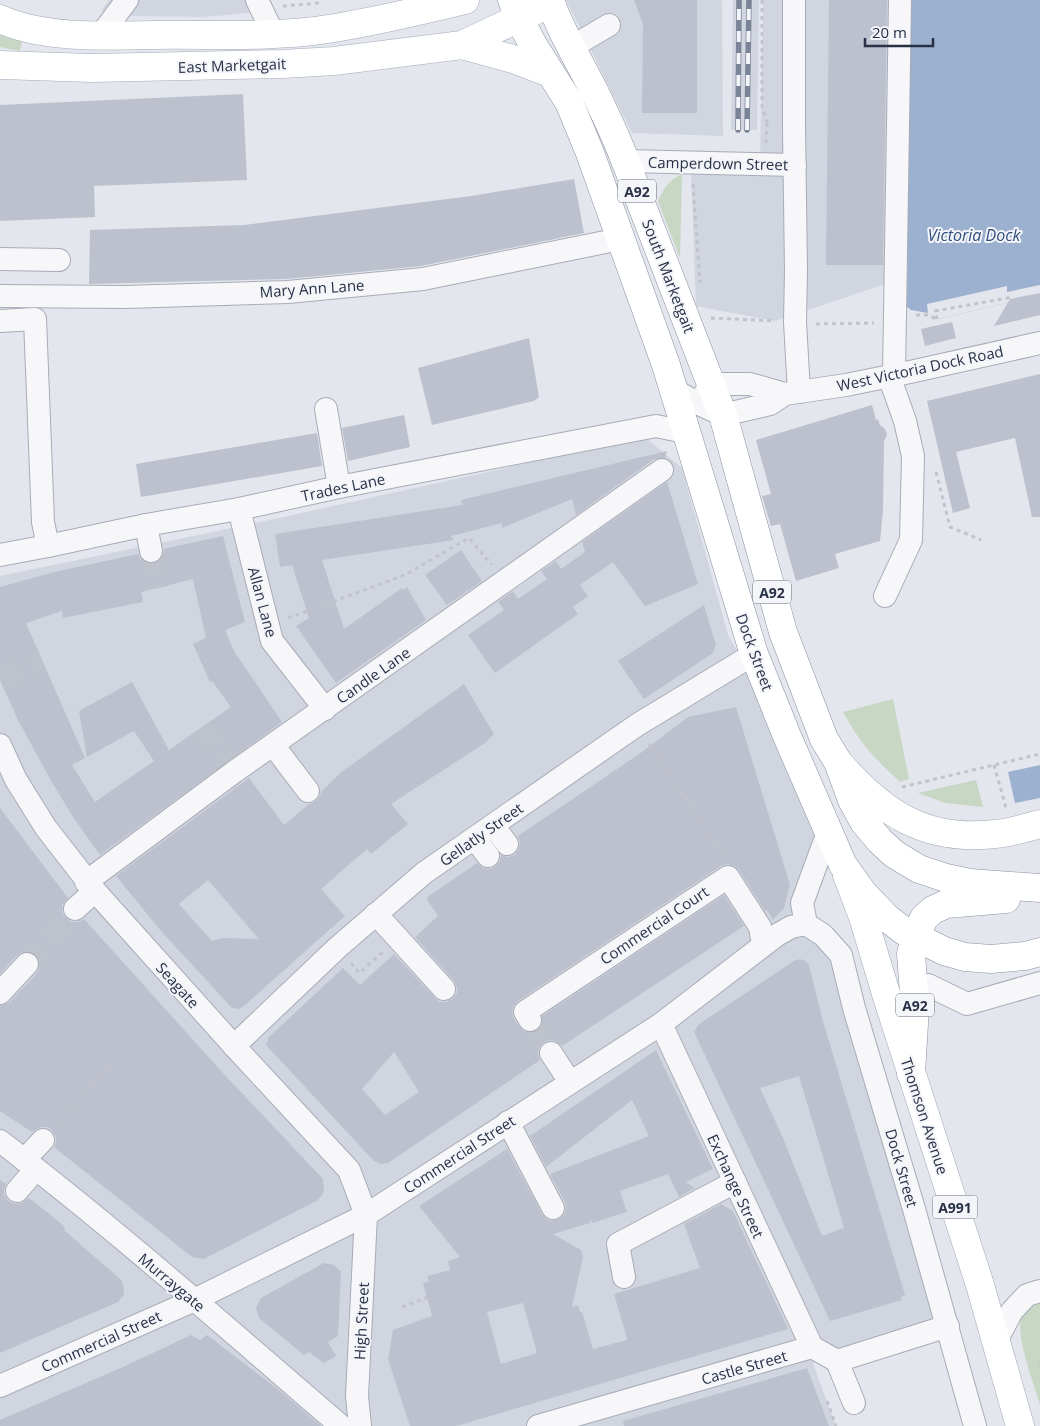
<svg xmlns="http://www.w3.org/2000/svg" width="1040" height="1426" viewBox="0 0 1040 1426" font-family="'Open Sans',sans-serif">
<style>
.built{fill:#d1d5df}
.green{fill:#c7d7c4}
.water{fill:#9cb0cf}
.pier{fill:#e3e6ec}
.building{fill:#bdc1cd;fill-rule:evenodd}
.lines{fill:none;stroke-linecap:round;stroke-linejoin:round}
.minor-tunnel{stroke:#bec2cb;stroke-width:22;stroke-dasharray:22 11;stroke-linecap:butt}
.minor-casing{stroke:#a7acb7;stroke-width:24}
.major-casing{stroke:#a1a9b9;stroke-width:29}
.highway-casing{stroke:#8991a4;stroke-width:29}
.path{stroke:#c1c4cb;stroke-width:3;stroke-dasharray:4 4;stroke-linecap:butt}
.minor{stroke:#f7f7fa;stroke-width:22}
.major{stroke:#fff;stroke-width:28}
.highway{stroke:#fff;stroke-width:28}
.rail-casing{stroke:#7b8398;stroke-width:5.5}
.rail{stroke:#f3f5f9;stroke-width:4;stroke-dasharray:11;stroke-linecap:butt}
.labels{text-anchor:middle;dominant-baseline:central;stroke-width:4;stroke-linejoin:round;paint-order:stroke}
.shield{fill:#f3f5f9;stroke:#666c7c;stroke-width:1}
.shield-label{font-size:14px;font-weight:bold;fill:#293147}
.street-label{font-size:15px;fill:#293147;stroke:#f3f5f9}
.water-label{font-size:16px;font-style:italic;fill:#2f4c7f;stroke:#f3f5f9}
</style>
<rect width="100%" height="100%" fill="#e3e6ec"/>
<g class="built">
<path d="M 109,0 L 266,0 L 249,13 L 203,17 L 133,16 L 101,11 Z"/>
<path d="M 566,0 L 722,0 L 723,136 L 632,133 Z"/>
<path d="M 733,0 L 759,0 L 757,130 L 731,130 Z"/>
<path d="M 763,0 L 910,0 L 906,277 L 775,321 L 696,306 L 691,171 L 760,164 Z"/>
<path d="M 645,437 L 682,468 L 728,635 L 787,736 L 828,832 L 803,903 L 823,935 L 948,1326 L 837,1361 L 812,1348 L 814,1366 L 836,1426 L 0,1426 L 0,576 L 270,520 Z"/>
</g>
<g class="green">
<path d="M 0,33 L 22,41 L 20,51 L 0,47 Z"/>
<path d="M 682,174 L 680,258 L 658,201 C 664,188 668,181 682,174 Z"/>
<path d="M 893,699 L 909,779 L 900,782 C 875,759 859,742 843,712 Z"/>
<path d="M 976,780 L 983,807 L 945,803 L 918,793 Z"/>
<path d="M 1040,1301 L 1040,1405 C 1035,1387 1016,1337 1021,1320 C 1023,1310 1032,1305 1040,1301 Z"/>
</g>
<g class="water">
<path d="M 910,0 L 1040,0 L 1040,295 L 938,319 L 928,313 L 911,310 L 907,307 Z"/>
<path d="M 1040,765 L 1040,798 L 1015,803 L 1008,772 Z"/>
</g>
<path class="pier" d="M 1040,285 L 1040,295 L 938,319 L 928,313 L 927,304 L 1007,286 L 1007,292 Z"/>
<g class="building">
<path d="M 634,0 L 697,0 L 697,113 L 642,113 L 643,24 Z"/>
<path d="M 829,0 L 887,0 L 883,265 L 826,265 Z"/>
<path d="M 243,94 L 247,180 L 94,186 L 95,217 L 0,221 L 0,105 Z"/>
<path d="M 574,179 L 584,233 L 421,266 L 287,279 L 89,284 L 90,230 L 244,225 L 471,196 Z"/>
<path d="M 1040,293 L 1040,315 L 994,326 L 1010,299 Z"/>
<path d="M 952,322 L 956,338 L 925,346 L 921,329 Z"/>
<path d="M 529,338 L 539,397 L 534,401 L 432,425 L 418,368 Z"/>
<path d="M 1040,374 L 1040,517 L 1032,517 L 1015,438 L 956,452 L 970,508 L 953,513 L 927,401 Z"/>
<path d="M 872,405 L 876,420 L 878,419 L 880,425 L 885,429 L 887,435 L 884,441 L 883,511 L 880,541 L 835,554 L 839,568 L 796,581 L 780,524 L 771,526 L 762,496 L 771,494 L 756,440 Z"/>
<path d="M 404,415 L 410,447 L 348,461 L 342,428 Z"/>
<path d="M 317,433 L 322,466 L 141,497 L 136,464 Z"/>
<path d="M 667,451 L 665,458 L 654,459 L 576,515 L 572,499 L 502,528 L 502,523 L 451,536 L 454,540 L 322,560 L 344,629 L 402,588 L 404,590 L 407,587 L 426,620 L 336,683 L 296,626 L 309,618 L 292,565 L 280,567 L 275,534 L 462,505 L 461,500 Z"/>
<path d="M 667,482 L 698,584 L 645,606 L 613,562 L 580,585 L 588,596 L 573,607 L 578,614 L 495,673 L 468,635 L 504,610 L 498,602 L 513,591 L 518,599 L 547,579 L 541,571 L 556,561 L 561,569 L 585,552 L 582,542 Z"/>
<path d="M 223,536 L 245,622 L 225,630 L 234,651 L 282,722 L 100,855 L 73,817 L 49,777 L 18,720 L 0,680 L 0,587 L 54,572 L 138,554 L 141,560 L 146,563 L 154,564 L 160,561 L 163,556 L 164,549 ZM 193,579 L 206,638 L 193,644 L 210,682 L 212,681 L 231,707 L 169,750 L 132,682 L 79,711 L 87,757 L 134,731 L 154,761 L 95,802 L 72,765 L 85,758 L 26,623 L 62,611 L 63,618 L 143,602 L 141,592 Z"/>
<path d="M 461,550 L 482,581 L 447,605 L 425,575 Z"/>
<path d="M 704,605 L 716,645 L 713,653 L 644,699 L 618,661 Z"/>
<path d="M 464,684 L 494,734 L 485,743 L 391,804 L 408,824 L 371,854 L 367,849 L 321,889 L 345,916 L 244,1006 L 239,1009 L 232,1008 L 161,931 L 116,876 L 249,778 L 284,825 L 309,804 L 316,801 L 320,796 L 321,792 L 340,773 ZM 208,880 L 259,939 L 223,938 L 212,941 L 179,904 Z"/>
<path d="M 736,707 L 790,885 L 784,908 L 773,920 L 767,910 L 765,911 L 739,870 L 734,866 L 728,864 L 721,866 L 518,1001 L 513,1007 L 512,1012 L 514,1019 L 523,1031 L 530,1033 L 537,1031 L 542,1026 L 542,1016 L 724,895 L 744,926 L 562,1046 L 556,1041 L 550,1040 L 544,1042 L 539,1048 L 538,1054 L 540,1060 L 388,1163 L 381,1164 L 374,1161 L 266,1045 L 269,1037 L 343,968 L 360,985 L 394,954 L 435,998 L 440,1002 L 446,1002 L 452,999 L 457,993 L 457,987 L 454,981 L 415,937 L 438,916 L 426,898 L 477,863 L 483,868 L 490,869 L 496,866 L 500,861 L 501,855 L 508,857 L 515,855 L 519,848 L 520,842 L 518,836 L 642,752 L 688,717 ZM 394,1052 L 419,1092 L 385,1115 L 362,1089 Z"/>
<path d="M 0,808 L 68,898 L 62,905 L 62,912 L 65,917 L 71,922 L 78,922 L 84,919 L 223,1073 L 323,1179 L 324,1190 L 323,1194 L 318,1200 L 204,1259 L 192,1257 L 54,1147 L 56,1143 L 56,1137 L 52,1130 L 47,1127 L 40,1127 L 32,1132 L 0,1111 L 0,1006 L 10,1002 L 37,973 L 40,966 L 39,960 L 36,954 L 30,951 L 24,951 L 17,955 L 0,974 Z"/>
<path d="M 800,959 L 805,961 L 809,965 L 822,1018 L 905,1295 L 901,1297 L 902,1300 L 830,1321 L 694,1032 L 699,1024 L 794,961 ZM 799,1076 L 844,1228 L 822,1236 L 783,1138 L 760,1088 Z"/>
<path d="M 656,1050 L 713,1169 L 686,1182 L 695,1188 L 679,1197 L 668,1174 L 620,1191 L 627,1212 L 592,1223 L 591,1218 L 590,1223 L 553,1234 L 581,1250 L 583,1257 L 572,1307 L 578,1305 L 580,1312 L 582,1312 L 593,1349 L 627,1340 L 627,1338 L 614,1294 L 700,1268 L 684,1224 L 721,1204 L 733,1211 L 788,1329 L 456,1426 L 410,1426 L 388,1359 L 393,1330 L 432,1316 L 423,1283 L 429,1282 L 427,1276 L 450,1270 L 448,1261 L 460,1257 L 419,1206 L 507,1149 L 542,1214 L 546,1219 L 552,1221 L 559,1219 L 564,1215 L 566,1208 L 565,1202 L 550,1174 L 649,1136 L 632,1100 L 546,1167 L 530,1136 ZM 523,1303 L 537,1353 L 501,1364 L 487,1312 Z"/>
<path d="M 0,1180 L 6,1184 L 4,1189 L 4,1195 L 8,1201 L 15,1204 L 22,1203 L 28,1198 L 33,1201 L 64,1226 L 65,1231 L 119,1278 L 122,1281 L 124,1290 L 124,1294 L 118,1302 L 0,1353 Z"/>
<path d="M 324,1263 L 334,1265 L 341,1272 L 338,1336 L 328,1342 L 336,1356 L 324,1363 L 309,1352 L 304,1355 L 259,1318 L 256,1308 L 261,1298 Z"/>
<path d="M 191,1335 L 200,1340 L 207,1335 L 279,1390 L 321,1426 L 0,1426 L 0,1420 L 123,1367 Z"/>
<path d="M 807,1368 L 829,1426 L 624,1426 L 623,1421 Z"/>
</g>
<g class="lines">
<g class="minor-tunnel">
<path d="M 151,551 L 158,588"/>
<path d="M 0,678 L 42,661"/>
<path d="M 202,727 L 230,765"/>
<path d="M 27,964 L 75,909"/>
<path d="M 530,1020 L 551,1053"/>
</g>
<defs>
<g id="minor">
<path d="M 257,0 L 273,33"/>
<path d="M 794,0 L 794,129 L 796,271 L 795,322 L 799,392"/>
<path d="M 100,36 L 127,0"/>
<path d="M 570,48 L 609,25"/>
<path d="M 626,161 L 795,165"/>
<path d="M 0,259 L 59,260"/>
<path d="M 0,296 L 125,297 L 288,292 L 423,279 L 620,239"/>
<path d="M 0,321 L 35,319 L 43,522 L 48,546"/>
<path d="M 894,375 L 900,0"/>
<path d="M 674,390 L 699,404 L 723,415 L 770,404 L 785,394 L 846,385 L 910,372 L 1040,343"/>
<path d="M 702,398 L 711,384 L 750,384 L 785,394"/>
<path d="M 326,409 L 339,487"/>
<path d="M 239,509 L 272,641 L 325,709"/>
<path d="M 146,525 L 151,551"/>
<path d="M 0,555 L 48,546 L 146,525 L 239,509 L 339,487 L 656,426 L 685,432"/>
<path d="M 885,596 L 911,540 L 913,456 L 905,421 L 889,376"/>
<path d="M 0,745 L 16,780 L 46,828 L 95,891 L 234,1046 L 349,1170 L 366,1215 L 357,1396 L 360,1426"/>
<path d="M 273,745 L 308,791"/>
<path d="M 493,826 L 507,844"/>
<path d="M 475,839 L 488,856"/>
<path d="M 86,882 L 234,772 L 662,470"/>
<path d="M 75,909 L 95,891"/>
<path d="M 376,914 L 444,989"/>
<path d="M 806,924 L 823,935 L 841,955 L 854,1008 L 914,1209 L 975,1426"/>
<path d="M 806,924 L 802,903 L 828,832"/>
<path d="M 915,991 L 928,985 L 967,1004 L 1040,983"/>
<path d="M 0,993 L 27,964"/>
<path d="M 530,1020 L 525,1012 L 728,877 L 760,927 L 763,944"/>
<path d="M 661,1024 L 812,1347"/>
<path d="M 234,1046 L 337,948 L 424,873 L 637,725 L 754,654"/>
<path d="M 551,1053 L 570,1082"/>
<path d="M 508,1122 L 553,1208"/>
<path d="M 0,1141 C 118,1231 229,1330 341,1426"/>
<path d="M 24,1160 L 43,1140"/>
<path d="M 17,1191 L 36,1169"/>
<path d="M 624,1277 L 618,1244 L 735,1182"/>
<path d="M 996,1341 L 1012,1311 L 1027,1295 L 1040,1291"/>
<path d="M 837,1361 L 854,1403"/>
<path d="M 0,1386 L 188,1303 L 366,1215 L 661,1024 L 777,935 L 791,927 L 806,924"/>
<path d="M 538,1426 L 812,1347 L 837,1361 L 948,1326"/>
</g>
<g id="major">
<path d="M 0,19 C 44,39 106,36 154,35 C 211,34 271,38 328,29 C 374,22 420,11 465,0"/>
<path d="M 462,45 L 513,59 L 550,73"/>
<path d="M 0,65 L 92,68 L 283,64 L 334,61 L 462,45 L 551,3"/>
<path d="M 838,762 C 882,813 925,842 995,834 C 1010,833 1025,828 1040,824"/>
<path d="M 847,875 L 863,917 L 887,997 L 980,1285 L 1020,1426"/>
</g>
<g id="highway">
<path d="M 512,0 L 519,18 L 533,45 L 569,102 L 590,153 L 666,365 L 754,654 L 787,736 L 843,865 L 863,893 L 887,918 L 904,931 L 944,951 L 965,957 L 991,959 L 1025,956 L 1040,952"/>
<path d="M 550,0 C 562,36 583,67 599,101 C 614,132 628,165 639,198 L 723,415 L 783,632 L 824,739 L 838,762 L 852,800 L 864,822 L 880,841 L 894,854 L 919,869 L 946,878 L 970,883 L 1040,888"/>
<path d="M 911,1074 L 915,1007 L 911,954 L 915,937 L 924,918 L 933,910 L 946,904 L 1006,899"/>
</g>
</defs>
<use href="#minor" class="minor-casing"/>
<use href="#major" class="major-casing"/>
<use href="#highway" class="highway-casing"/>
<g class="path">
<path d="M 762,0 L 762,106 L 767,122 L 769,123"/>
<path d="M 283,6 L 319,3"/>
<path d="M 766,143 L 767,122"/>
<path d="M 693,184 L 700,283"/>
<path d="M 916,315 L 929,315 L 937,320"/>
<path d="M 711,318 L 775,321"/>
<path d="M 937,319 L 935,311 L 1013,297"/>
<path d="M 816,324 L 874,323"/>
<path d="M 936,472 L 950,527 L 981,540"/>
<path d="M 288,618 L 405,575 L 469,538 L 492,565"/>
<path d="M 649,744 L 723,855"/>
<path d="M 994,765 L 1006,808"/>
<path d="M 902,787 L 1040,754"/>
<path d="M 351,963 L 359,973 L 383,952"/>
<path d="M 57,1124 L 116,1060"/>
<path d="M 402,1307 L 433,1295"/>
<path d="M 1039,1365 L 1040,1365"/>
<path d="M 827,1401 L 836,1426"/>
</g>
<use href="#minor" class="minor"/>
<use href="#major" class="major"/>
<use href="#highway" class="highway"/>
<defs>
<g id="rail">
<path d="M 738,130 L 739,0"/>
<path d="M 747,130 L 749,0"/>
</g>
</defs>
<use href="#rail" class="rail-casing"/>
<use href="#rail" class="rail"/>
</g>
<g class="labels">
<g class="shield">
<rect x="618" y="179.5" width="38" height="23" rx="4"/>
<rect x="753" y="580.5" width="38" height="23" rx="4"/>
<rect x="896" y="993.5" width="38" height="23" rx="4"/>
<rect x="932.5" y="1195.5" width="45" height="23" rx="4"/>
</g>
<g class="shield-label">
<text x="637" y="191">A92</text>
<text x="772" y="592">A92</text>
<text x="915" y="1005">A92</text>
<text x="955" y="1207">A991</text>
</g>
<g class="street-label">
<text transform="translate(232 65) rotate(-2)">East Marketgait</text>
<text transform="translate(718 163) rotate(1)">Camperdown Street</text>
<text transform="translate(669 276) rotate(69)">South Marketgait</text>
<text transform="translate(312 288) rotate(-4)">Mary Ann Lane</text>
<text transform="translate(920 368) rotate(-12)">West Victoria Dock Road</text>
<text transform="translate(343 487) rotate(-12)">Trades Lane</text>
<text transform="translate(263 602) rotate(75)">Allan Lane</text>
<text transform="translate(755 652) rotate(70)">Dock Street</text>
<text transform="translate(373 675) rotate(-35)">Candle Lane</text>
<text transform="translate(481 834) rotate(-35)">Gellatly Street</text>
<text transform="translate(654 925) rotate(-34)">Commercial Court</text>
<text transform="translate(178 985) rotate(48)">Seagate</text>
<text transform="translate(925 1116) rotate(72)">Thomson Avenue</text>
<text transform="translate(459 1154) rotate(-33)">Commercial Street</text>
<text transform="translate(902 1168) rotate(74)">Dock Street</text>
<text transform="translate(736 1186) rotate(65)">Exchange Street</text>
<text transform="translate(172 1282) rotate(40)">Murraygate</text>
<text transform="translate(361 1321) rotate(-87)">High Street</text>
<text transform="translate(101 1341) rotate(-24)">Commercial Street</text>
<text transform="translate(744 1367) rotate(-16)">Castle Street</text>
</g>
<g class="water-label">
<text x="974" y="235">Victoria Dock</text>
</g>
</g>
<path d="M865 38v8h68v-8" fill="none" stroke="#293147" stroke-width="2.5"/>
<text x="872" y="38" font-size="15" fill="#293147" stroke="#f3f5f9" stroke-width="4" paint-order="stroke">20 m</text>
</svg>
